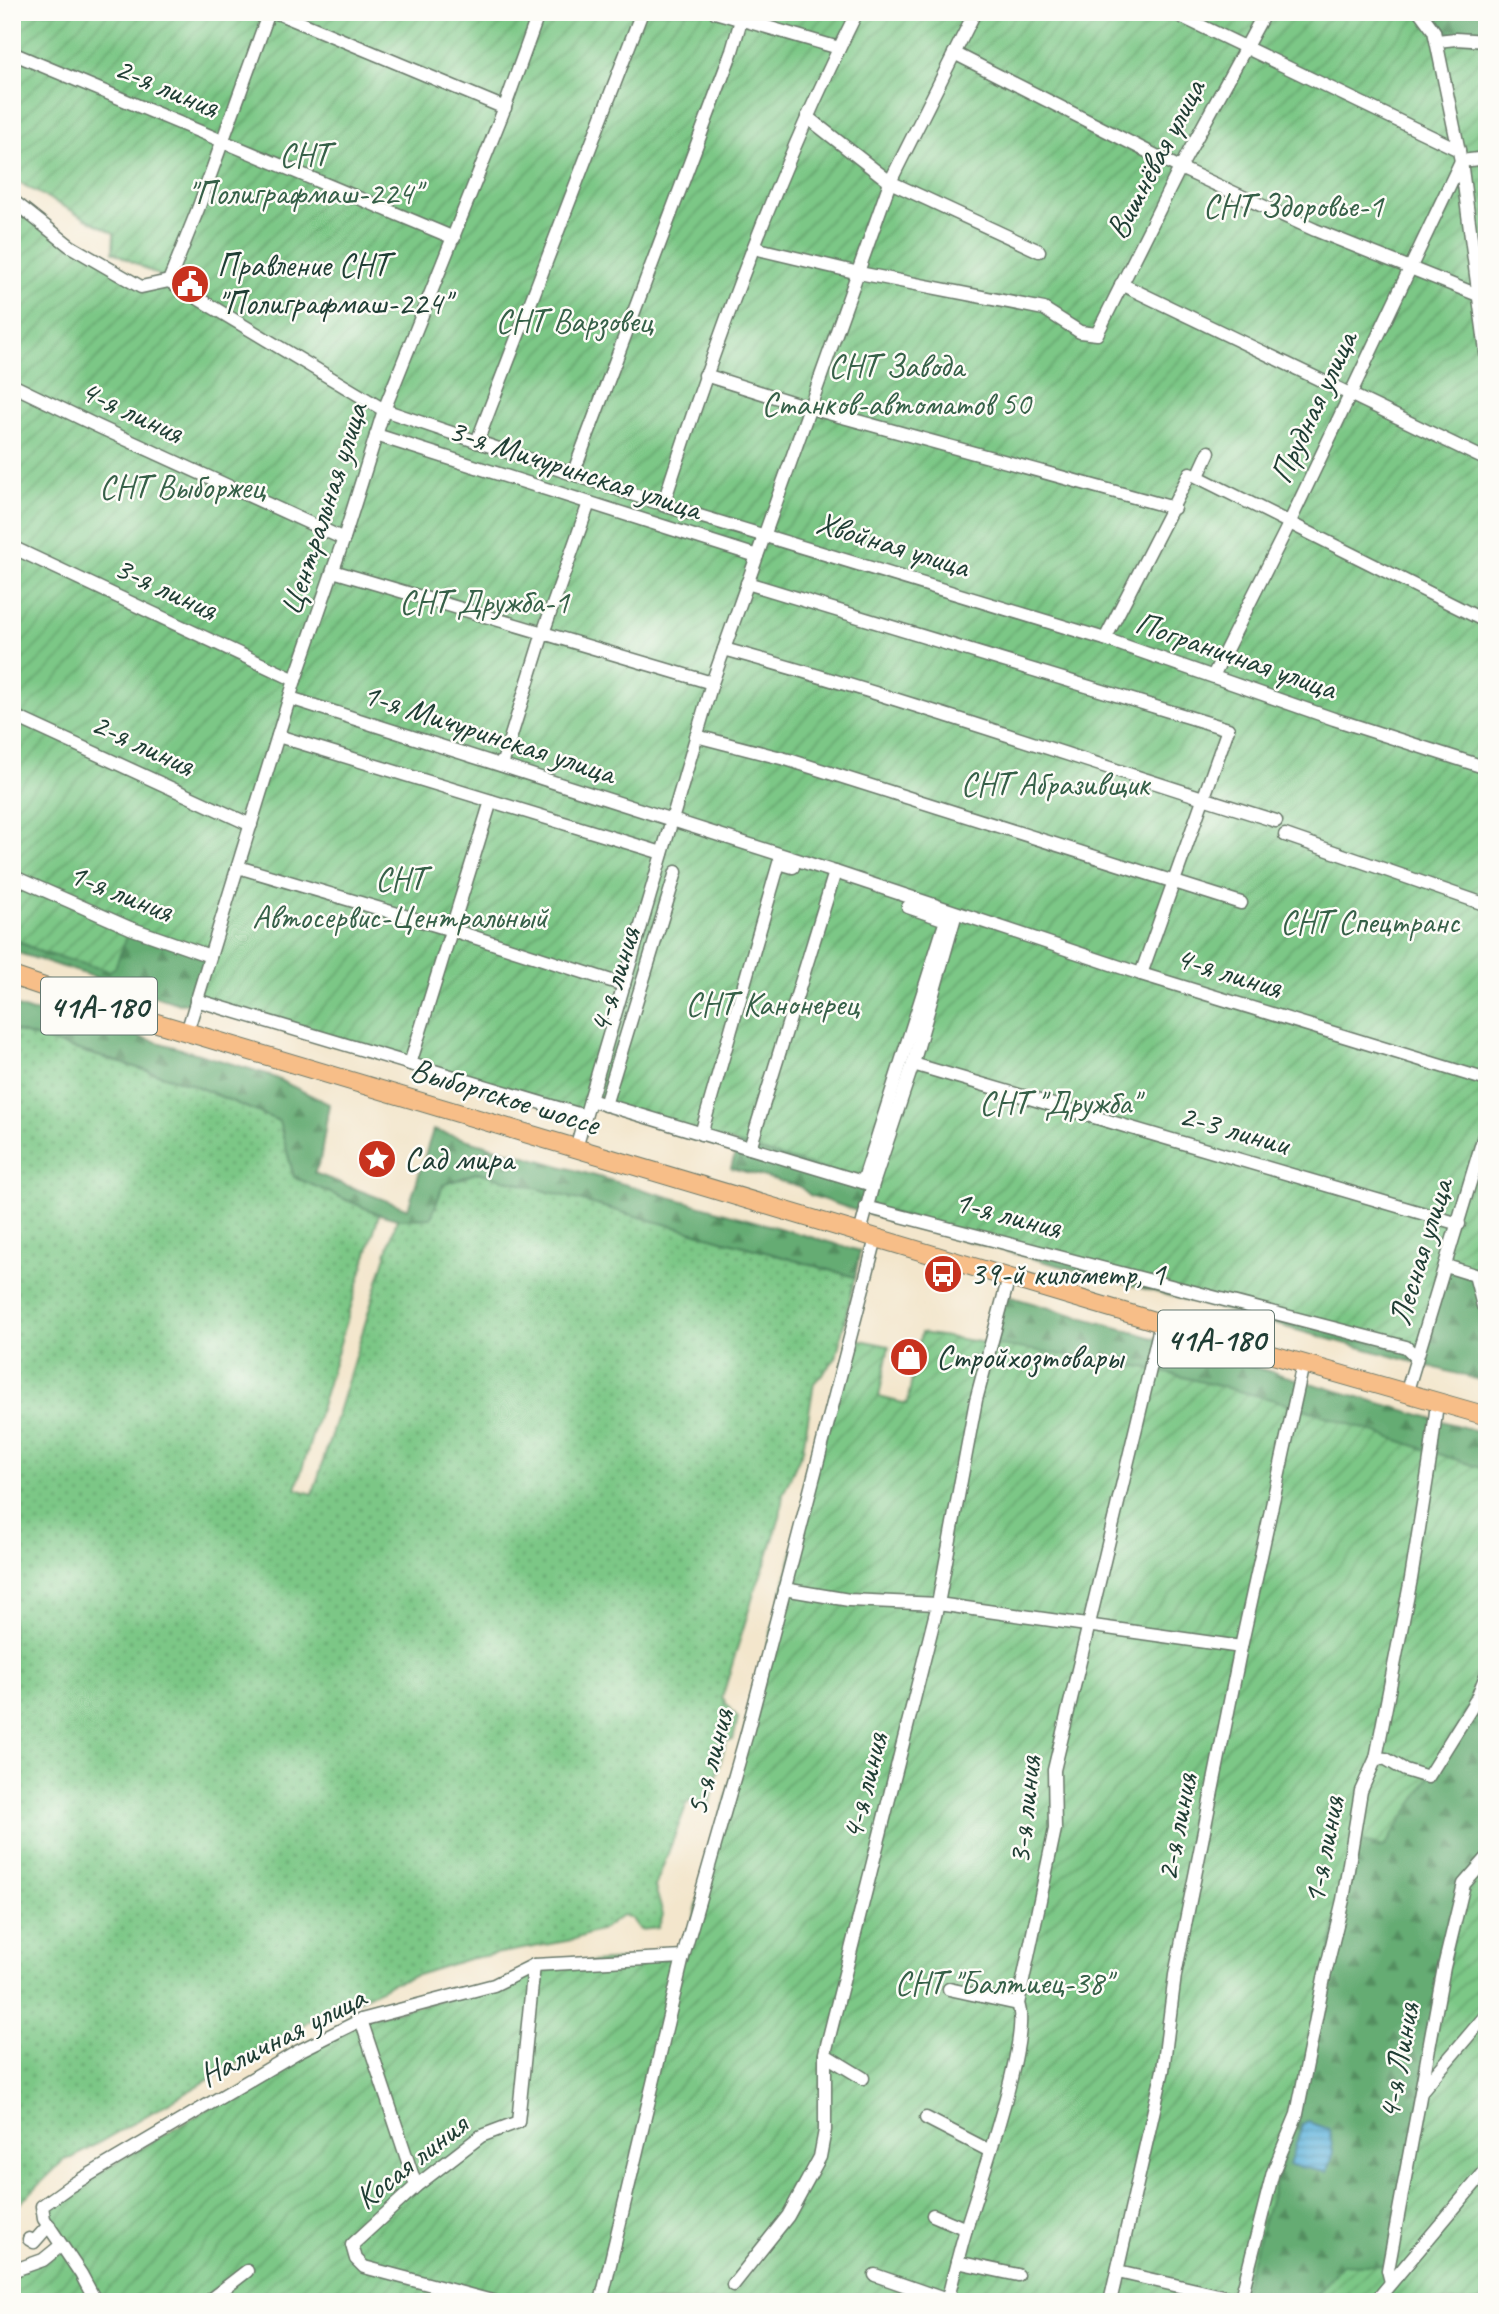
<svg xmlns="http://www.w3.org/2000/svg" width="1499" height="2314" viewBox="0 0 1499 2314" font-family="Caveat,sans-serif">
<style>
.grass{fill:url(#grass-dots);stroke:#4e825d;stroke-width:2}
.forest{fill:url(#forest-firs);stroke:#427454;stroke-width:2}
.garden{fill:url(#garden-furrows);stroke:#4e825d;stroke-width:2}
.water{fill:url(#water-rules);stroke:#407888;stroke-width:2}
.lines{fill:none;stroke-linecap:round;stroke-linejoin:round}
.minor-casing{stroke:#697869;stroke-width:15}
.primary-casing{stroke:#697869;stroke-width:20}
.minor{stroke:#fff;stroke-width:12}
.primary{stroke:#f7be88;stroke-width:18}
.labels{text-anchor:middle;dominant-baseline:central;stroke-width:5;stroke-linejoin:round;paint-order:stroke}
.shield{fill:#fdfcf7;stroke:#62766e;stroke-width:2}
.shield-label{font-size:32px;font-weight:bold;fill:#1f3d34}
.street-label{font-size:33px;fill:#1f3d34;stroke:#fdfcf7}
.park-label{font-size:33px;fill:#366048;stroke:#fdfcf7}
.poi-label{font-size:33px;fill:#1f3d34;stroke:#fdfcf7;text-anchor:start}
</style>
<defs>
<pattern id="grass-dots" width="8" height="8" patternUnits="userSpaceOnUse" patternTransform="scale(1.75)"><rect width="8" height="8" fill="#7cc786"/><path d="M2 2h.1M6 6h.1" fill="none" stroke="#65a36e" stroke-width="1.8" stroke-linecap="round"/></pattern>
<pattern id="forest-firs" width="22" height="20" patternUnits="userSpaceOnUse" patternTransform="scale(1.75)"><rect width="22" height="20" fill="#65ac73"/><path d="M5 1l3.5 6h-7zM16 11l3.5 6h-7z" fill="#538d5f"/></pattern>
<pattern id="garden-furrows" width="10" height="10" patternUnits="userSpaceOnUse" patternTransform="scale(1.75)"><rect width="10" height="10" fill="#7cc786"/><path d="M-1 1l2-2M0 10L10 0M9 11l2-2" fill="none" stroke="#65a36e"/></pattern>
<pattern id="water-rules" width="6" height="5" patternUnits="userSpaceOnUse" patternTransform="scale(1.75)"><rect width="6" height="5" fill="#61b4dc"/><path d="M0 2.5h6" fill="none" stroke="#4f94b3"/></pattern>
</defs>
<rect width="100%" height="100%" fill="#fdfcf7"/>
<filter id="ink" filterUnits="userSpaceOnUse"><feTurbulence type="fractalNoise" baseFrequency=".0143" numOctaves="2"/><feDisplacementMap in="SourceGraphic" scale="14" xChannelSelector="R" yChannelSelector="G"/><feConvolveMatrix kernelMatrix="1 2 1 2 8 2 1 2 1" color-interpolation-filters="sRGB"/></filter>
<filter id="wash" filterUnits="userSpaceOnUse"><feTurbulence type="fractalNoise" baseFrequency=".00686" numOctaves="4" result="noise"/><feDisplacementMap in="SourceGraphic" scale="28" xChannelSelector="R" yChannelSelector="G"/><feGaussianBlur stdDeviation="1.57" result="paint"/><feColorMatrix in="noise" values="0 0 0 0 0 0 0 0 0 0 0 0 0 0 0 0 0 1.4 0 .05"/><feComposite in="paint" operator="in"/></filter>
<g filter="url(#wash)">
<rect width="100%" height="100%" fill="#f3e6cc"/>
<path class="grass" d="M 12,1030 L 191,1084 L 279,1121 L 294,1177 L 379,1214 L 296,1489 L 313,1494 L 397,1219 L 431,1218 L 443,1185 L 478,1172 L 855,1277 L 836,1358 L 814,1383 L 803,1449 L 783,1494 L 780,1517 L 767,1559 L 755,1590 L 722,1698 L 738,1718 L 733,1740 L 726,1741 L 709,1805 L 688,1801 L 655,1887 L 663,1915 L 658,1928 L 640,1930 L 631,1918 L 622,1915 L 605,1928 L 572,1940 L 468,1959 L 392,1983 L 359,2000 L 336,2003 L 295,2030 L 72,2158 L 65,2159 L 12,2211 Z"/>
<g class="forest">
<path d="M 1427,12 L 1487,12 L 1487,42 L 1456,39 Z"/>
<path d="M 130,928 L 209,958 L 191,1003 L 180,1004 L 12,951 L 12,938 L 41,952 L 115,967 Z"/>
<path d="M 12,1005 L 32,1012 L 47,1010 L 267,1074 L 329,1104 L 320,1161 L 314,1173 L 408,1209 L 433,1130 L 860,1251 L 855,1277 L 478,1172 L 443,1185 L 431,1218 L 397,1219 L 379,1214 L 294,1177 L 279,1121 L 191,1084 L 12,1030 Z"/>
<path d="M 738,1145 L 1446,1267 L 1475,1275 L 1487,1308 L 1487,1382 L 851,1209 L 810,1195 L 799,1186 L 731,1168 Z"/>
<path d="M 1004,1295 L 1487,1434 L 1487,1470 L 1286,1403 L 1143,1367 L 991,1344 Z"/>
<path d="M 1487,1673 L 1487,1858 L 1389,2266 L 1315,2296 L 1318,2302 L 1239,2302 L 1353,1840 L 1385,1846 L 1422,1788 Z"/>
</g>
<g class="garden">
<path d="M 12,12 L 1427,12 L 1456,39 L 1487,42 L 1487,1308 L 1477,1279 L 1446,1267 L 1417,1355 L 867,1206 L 873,1184 L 599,1103 L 586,1114 L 194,1000 L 209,958 L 130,928 L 115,967 L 110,971 L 41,952 L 12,938 L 12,200 L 141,287 L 162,277 L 113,252 L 114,233 L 12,179 Z"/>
<path d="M 921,1333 L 1143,1367 L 1286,1403 L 1487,1470 L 1487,1673 L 1423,1788 L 1384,1847 L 1353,1840 L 1296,2116 L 1239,2302 L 12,2302 L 12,2271 L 62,2246 L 42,2206 L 361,2020 L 496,1986 L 534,1965 L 683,1957 L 851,1338 L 889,1346 L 879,1397 L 907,1404 Z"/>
<path d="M 1487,1858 L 1487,2302 L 1318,2302 L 1315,2296 L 1342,2264 L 1388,2266 L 1464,1884 Z"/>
</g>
<path class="water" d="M 1308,2122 L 1329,2129 L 1333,2152 L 1327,2172 L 1289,2165 L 1302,2125 Z"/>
</g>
<g filter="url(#ink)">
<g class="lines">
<defs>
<g id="minor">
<path d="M 275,12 L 505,108"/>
<path d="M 715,12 L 839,48"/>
<path d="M 857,12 C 778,170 717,337 663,505 L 1105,639"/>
<path d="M 1172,12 L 1459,150"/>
<path d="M 1420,12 L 1434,31 L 1461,161 L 1487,359"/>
<path d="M 1437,41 L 1456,39 L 1487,41"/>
<path d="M 12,53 L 454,238"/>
<path d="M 954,53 L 1180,168 L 1315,230 L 1478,295"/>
<path d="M 807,117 L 890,182 L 1039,251"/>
<path d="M 12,200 L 70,246 L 141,287 L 169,281"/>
<path d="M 754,248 L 859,273 L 1044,309 L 1080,332 L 1097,334 L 1180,168 L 1265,12"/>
<path d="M 169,281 L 384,410 L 655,502"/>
<path d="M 169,281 L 198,209 L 269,12"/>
<path d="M 1121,284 L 1487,460"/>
<path d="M 705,375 L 810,408 L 1174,508"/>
<path d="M 12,385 L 97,426 L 344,539"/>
<path d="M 376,435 L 757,556"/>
<path d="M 477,442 L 642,12"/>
<path d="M 573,474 L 732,51 L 741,20"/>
<path d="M 1198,476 L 1209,452"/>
<path d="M 12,547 L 295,680"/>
<path d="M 333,571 L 712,683"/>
<path d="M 747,583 L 1228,729 L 1141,974"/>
<path d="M 1487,622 L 1190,473 L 1105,639 L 1334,719 L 1487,768"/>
<path d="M 724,649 C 910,700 1092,764 1276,821"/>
<path d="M 1213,676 L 1285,532 L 1461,161 L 1487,158"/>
<path d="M 290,698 L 835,872 L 1141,974 L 1487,1080"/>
<path d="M 12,715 L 251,825"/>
<path d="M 278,736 L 662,853"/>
<path d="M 696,736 L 789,760 L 1241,903"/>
<path d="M 502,765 L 543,633 L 589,503"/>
<path d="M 1285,835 L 1487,905"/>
<path d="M 238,867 L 452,930 L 624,985"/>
<path d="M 12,876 L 130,928 L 210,956"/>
<path d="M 196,1000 L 585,1116"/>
<path d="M 187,1032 L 295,680 L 344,538 L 384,410 L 503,112 L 539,12"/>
<path d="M 410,1064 L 491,801"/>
<path d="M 913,1064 L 1459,1224"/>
<path d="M 590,1100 L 869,1184"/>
<path d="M 605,1105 L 676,872"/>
<path d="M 701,1134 L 779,863 L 793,867"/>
<path d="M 576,1148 L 712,683 L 757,556 L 890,182 L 975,12"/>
<path d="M 750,1148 L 835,872"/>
<path d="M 863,1182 L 946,920 L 908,907"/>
<path d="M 866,1207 L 1406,1347 L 1416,1357"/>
<path d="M 860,1233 L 873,1184 L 913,1064 L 956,913"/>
<path d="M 1446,1266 L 1475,1275 L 1483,1306 L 1487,1308"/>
<path d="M 1406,1394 L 1487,1126"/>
<path d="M 784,1589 L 849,1600 L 938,1604 L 1241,1647"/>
<path d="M 1376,1758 L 1386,1759 L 1405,1770 L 1428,1777 L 1476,1700 L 1487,1673"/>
<path d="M 949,1989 L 1018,2004"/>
<path d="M 361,2020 L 416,2186"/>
<path d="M 825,2055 L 863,2078"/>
<path d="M 1423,2089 L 1487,2014"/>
<path d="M 926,2118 L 990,2151"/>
<path d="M 933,2215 L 966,2229"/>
<path d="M 29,2239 L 34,2242 L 49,2225"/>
<path d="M 957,2262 L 1018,2275"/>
<path d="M 12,2271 L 43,2260 L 59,2247"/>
<path d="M 1118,2272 L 1240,2300"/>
<path d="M 875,2275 L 947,2300"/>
<path d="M 1391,2282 L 1388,2270 L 1444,1967 L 1464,1884 L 1487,1858"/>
<path d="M 733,2285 L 788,2216 L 820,2157 L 825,2130 L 825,2053 L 938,1604 L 976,1400 L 1009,1277"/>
<path d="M 96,2302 L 81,2274 L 44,2219 L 42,2206 L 70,2186 L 299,2051 L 361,2020 L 494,1985 L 534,1965 L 683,1957"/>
<path d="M 207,2302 L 247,2271"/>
<path d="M 496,2302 L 364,2267 L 356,2259 L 352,2245 L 416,2186 L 481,2136 L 518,2122 L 534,1965"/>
<path d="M 601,2302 L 683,1957 L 747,1733 L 876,1238"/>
<path d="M 947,2302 C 953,2277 959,2253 966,2229 C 978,2187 1032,2037 1018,2004 L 1055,1829 L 1054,1770 L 1161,1323"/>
<path d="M 1110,2302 L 1163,2070 L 1175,1975 L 1241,1647 L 1303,1364"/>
<path d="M 1240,2302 L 1273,2172 L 1297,2114 L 1324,1978 L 1343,1900 L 1361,1791 L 1376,1758 L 1411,1579 L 1431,1453 L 1437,1403"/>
<path d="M 1375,2302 L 1487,2169"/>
</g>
<path id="primary" d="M 12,976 L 100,1006 L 1161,1323 L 1487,1416"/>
</defs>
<use href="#minor" class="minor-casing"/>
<use href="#primary" class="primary-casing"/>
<use href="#minor" class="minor"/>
<use href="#primary" class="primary"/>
</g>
</g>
<defs>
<symbol id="civic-disc" viewBox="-11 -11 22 22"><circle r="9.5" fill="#c8321e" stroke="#fdfcf7"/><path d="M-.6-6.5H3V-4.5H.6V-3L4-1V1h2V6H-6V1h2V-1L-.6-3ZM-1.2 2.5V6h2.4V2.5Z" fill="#fff"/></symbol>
<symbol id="sight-disc" viewBox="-11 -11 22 22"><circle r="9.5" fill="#c8321e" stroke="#fdfcf7"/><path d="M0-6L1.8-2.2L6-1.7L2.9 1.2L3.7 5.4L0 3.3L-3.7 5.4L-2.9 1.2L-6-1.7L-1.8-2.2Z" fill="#fff"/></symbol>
<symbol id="bus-disc" viewBox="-11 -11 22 22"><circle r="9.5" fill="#c8321e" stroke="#fdfcf7"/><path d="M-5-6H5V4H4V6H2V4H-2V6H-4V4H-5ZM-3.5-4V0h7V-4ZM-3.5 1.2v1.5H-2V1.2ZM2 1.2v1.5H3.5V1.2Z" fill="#fff"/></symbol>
<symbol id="shop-disc" viewBox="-11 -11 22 22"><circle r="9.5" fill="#c8321e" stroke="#fdfcf7"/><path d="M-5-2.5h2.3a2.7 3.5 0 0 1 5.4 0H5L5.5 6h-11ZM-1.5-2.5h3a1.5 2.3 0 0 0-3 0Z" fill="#fff"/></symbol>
</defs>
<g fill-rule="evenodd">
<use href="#civic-disc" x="168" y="262" width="44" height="44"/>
<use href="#sight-disc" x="355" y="1137" width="44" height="44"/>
<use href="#bus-disc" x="921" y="1252" width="44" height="44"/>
<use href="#shop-disc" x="887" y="1335" width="44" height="44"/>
</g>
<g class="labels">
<g class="shield">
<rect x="41" y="977.5" width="116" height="57" rx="5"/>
<rect x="1158" y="1310.5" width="116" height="57" rx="5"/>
</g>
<g class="shield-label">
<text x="99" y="1006">41А-180</text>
<text x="1216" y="1339">41А-180</text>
</g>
<g class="street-label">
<text transform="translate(167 87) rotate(23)">2-я линия</text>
<text transform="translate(1155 159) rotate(-62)">Вишнёвая улица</text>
<text transform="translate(1313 407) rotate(-65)">Прудная улица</text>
<text transform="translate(132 411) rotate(25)">4-я линия</text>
<text transform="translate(575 469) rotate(18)">3-я Мичуринская улица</text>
<text transform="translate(323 509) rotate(-72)">Центральная улица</text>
<text transform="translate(893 544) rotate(17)">Хвойная улица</text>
<text transform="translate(166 588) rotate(25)">3-я линия</text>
<text transform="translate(1236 655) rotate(19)">Пограничная улица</text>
<text transform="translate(489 733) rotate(18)">1-я Мичуринская улица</text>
<text transform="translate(143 744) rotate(25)">2-я линия</text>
<text transform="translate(121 892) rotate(22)">1-я линия</text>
<text transform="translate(1229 972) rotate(17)">4-я линия</text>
<text transform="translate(614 980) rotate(-73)">4-я линия</text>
<text transform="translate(505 1096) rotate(17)">Выборгское шоссе</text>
<text transform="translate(1234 1129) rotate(16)">2-3 линии</text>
<text transform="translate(1008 1214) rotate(15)">1-я линия</text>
<text transform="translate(1420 1252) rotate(-73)">Лесная улица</text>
<text transform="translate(709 1762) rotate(-75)">5-я линия</text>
<text transform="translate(864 1786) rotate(-76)">4-я линия</text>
<text transform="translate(1024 1810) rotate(-84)">3-я линия</text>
<text transform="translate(1176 1827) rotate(-79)">2-я линия</text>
<text transform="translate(1323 1850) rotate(-79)">1-я линия</text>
<text transform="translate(282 2036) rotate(-27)">Наличная улица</text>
<text transform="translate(1398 2061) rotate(-80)">4-я Линия</text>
<text transform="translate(411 2161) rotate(-38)">Косая линия</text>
</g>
<g class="park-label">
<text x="304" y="155">СНТ<tspan x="304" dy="38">"Полиграфмаш-224"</tspan></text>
<text x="1293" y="206">СНТ Здоровье-1</text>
<text x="574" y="321">СНТ Варзовец</text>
<text x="896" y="366">СНТ Завода<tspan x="896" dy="38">Станков-автоматов 50</tspan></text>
<text x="182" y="487">СНТ Выборжец</text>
<text x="484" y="602">СНТ Дружба-1</text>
<text x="1055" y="784">СНТ Абразивщик</text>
<text x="400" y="879">СНТ<tspan x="400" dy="38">Автосервис-Центральный</tspan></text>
<text x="1370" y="922">СНТ Спецтранс</text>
<text x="772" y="1004">СНТ Канонерец</text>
<text x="1059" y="1103">СНТ "Дружба"</text>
<text x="1003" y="1983">СНТ "Балтиец-38"</text>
</g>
<g class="poi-label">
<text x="217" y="265">Правление СНТ<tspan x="217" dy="38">"Полиграфмаш-224"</tspan></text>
<text x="404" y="1159">Сад мира</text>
<text x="970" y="1274">39-й километр, 1</text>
<text x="936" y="1357">Стройхозтовары</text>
</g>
</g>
<rect width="1499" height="2314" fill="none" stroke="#fdfcf7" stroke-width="42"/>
</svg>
